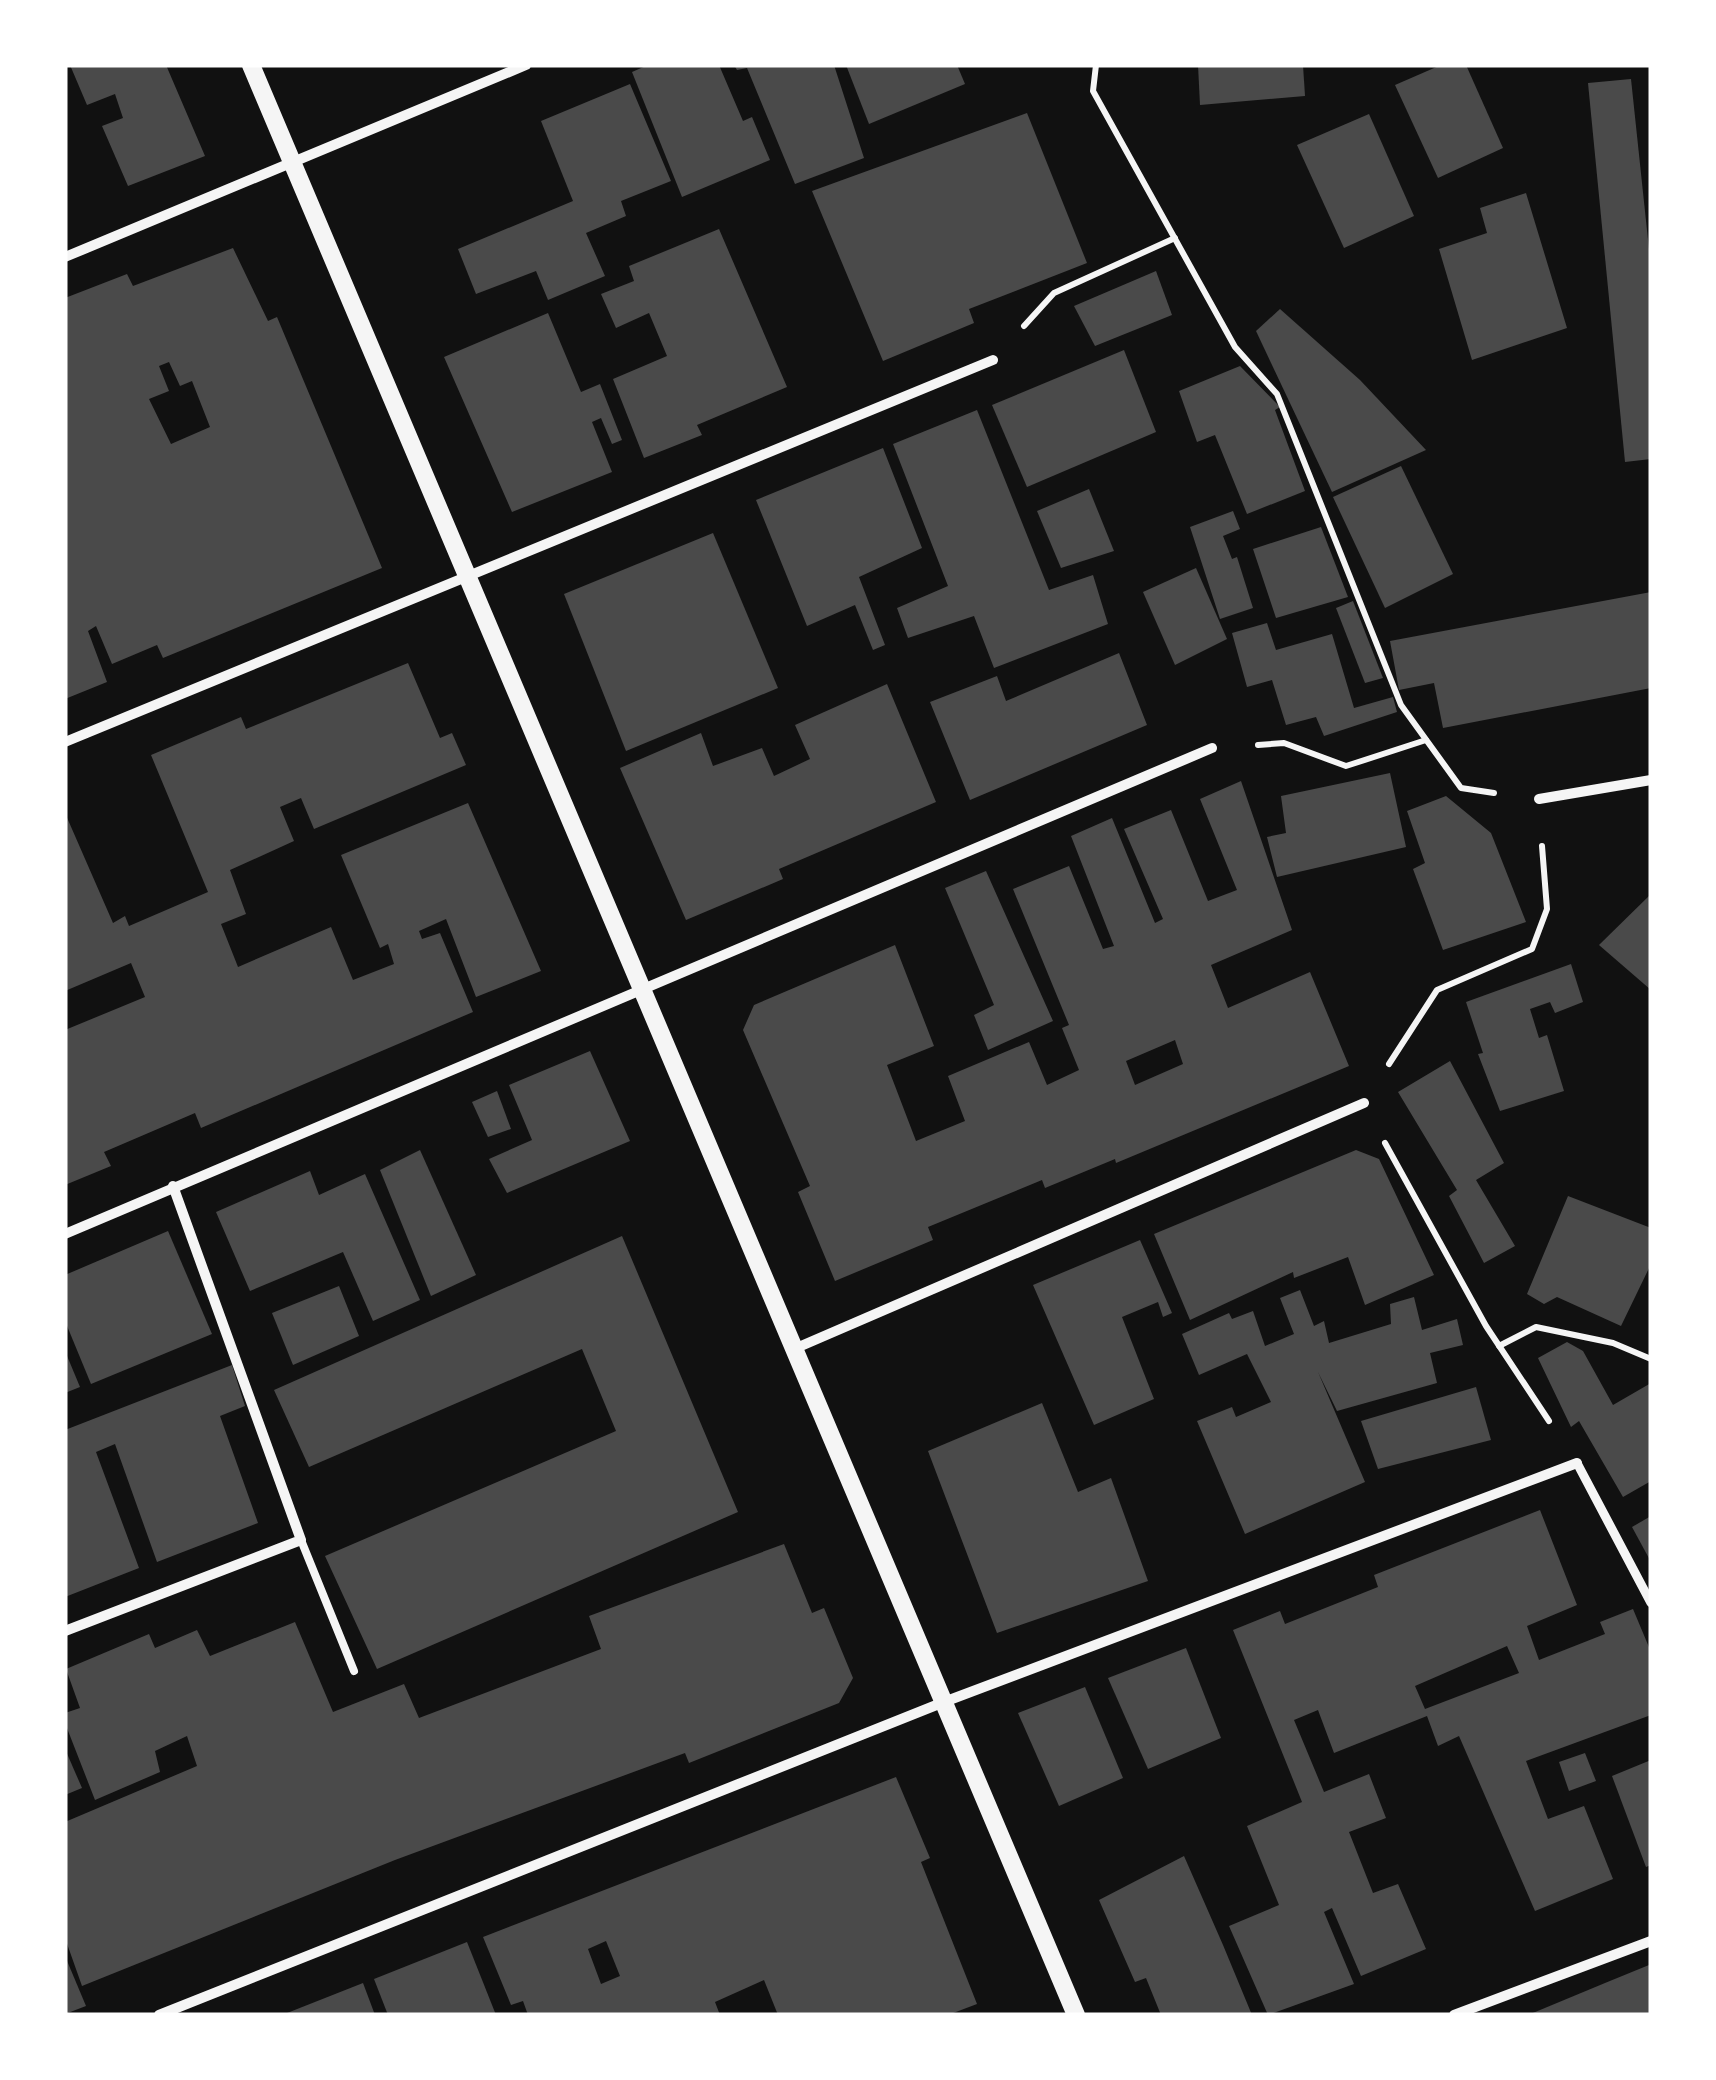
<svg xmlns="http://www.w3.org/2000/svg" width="1716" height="2080" viewBox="0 0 1716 2080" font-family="Commissioner,sans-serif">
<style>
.building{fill:#4a4a4a;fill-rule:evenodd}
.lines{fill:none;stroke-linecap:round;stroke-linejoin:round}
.path{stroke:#f5f5f5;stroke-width:6}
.service{stroke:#f5f5f5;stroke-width:8}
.pedestrian{stroke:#f5f5f5;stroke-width:9}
.minor{stroke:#f5f5f5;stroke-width:10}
.tertiary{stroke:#f5f5f5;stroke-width:18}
</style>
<rect width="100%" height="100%" fill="#111"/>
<g class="building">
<path d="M 70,65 L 166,65 L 205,156 L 128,186 L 102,126 L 123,118 L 115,94 L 87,105 Z"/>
<path d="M 648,65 L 719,65 L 743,121 L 752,117 L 770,160 L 682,197 L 632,72 Z"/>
<path d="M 734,65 L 834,65 L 864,158 L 795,184 L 747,68 L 737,70 Z"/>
<path d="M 846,65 L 957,65 L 965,84 L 869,124 Z"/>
<path d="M 1198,65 L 1303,65 L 1305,96 L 1200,105 Z"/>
<path d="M 1441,65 L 1466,65 L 1503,148 L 1438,178 L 1395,85 Z"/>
<path d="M 1631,79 L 1651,268 L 1651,459 L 1625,462 L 1588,83 Z"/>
<path d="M 630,84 L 671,181 L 621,201 L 626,216 L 586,233 L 605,276 L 548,300 L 536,271 L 476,294 L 458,249 L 573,201 L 541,121 Z"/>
<path d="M 1027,113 L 1087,263 L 969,309 L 974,323 L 883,361 L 812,191 Z"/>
<path d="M 1369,114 L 1414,216 L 1344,248 L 1297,145 Z"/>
<path d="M 1526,193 L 1567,328 L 1472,360 L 1439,249 L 1487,233 L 1480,208 Z"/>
<path d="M 719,229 L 787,387 L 697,425 L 702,435 L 644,458 L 613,379 L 667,356 L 649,313 L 616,328 L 601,294 L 634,281 L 629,266 Z"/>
<path d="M 233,248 L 268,321 L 277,317 L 382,568 L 163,658 L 157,645 L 112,664 L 96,626 L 88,631 L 107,682 L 65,699 L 65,298 L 127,274 L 133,286 ZM 169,362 L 180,386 L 192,381 L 210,427 L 171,444 L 149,399 L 169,391 L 159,366 Z"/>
<path d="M 1156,271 L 1172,315 L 1095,346 L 1074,306 Z"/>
<path d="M 1280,309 L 1360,380 L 1426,450 L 1332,492 L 1256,331 Z"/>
<path d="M 548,313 L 581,392 L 600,384 L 622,440 L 612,444 L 601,418 L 592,422 L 612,472 L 512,512 L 444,357 Z"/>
<path d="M 1124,350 L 1156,432 L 1027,487 L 992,405 Z"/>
<path d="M 1240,366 L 1280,407 L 1275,410 L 1305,491 L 1247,514 L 1215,435 L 1197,442 L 1179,391 Z"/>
<path d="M 977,410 L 1049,590 L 1093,575 L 1108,624 L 994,668 L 974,616 L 908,638 L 897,608 L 948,586 L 893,444 Z"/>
<path d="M 883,448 L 922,548 L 859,577 L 885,645 L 873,650 L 855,605 L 807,626 L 756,500 Z"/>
<path d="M 1401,466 L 1453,574 L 1385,608 L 1333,497 Z"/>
<path d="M 1089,489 L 1114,551 L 1061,568 L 1037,511 Z"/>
<path d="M 1233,511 L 1240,529 L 1223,536 L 1232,559 L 1237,557 L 1253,608 L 1220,619 L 1190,527 Z"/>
<path d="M 1321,527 L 1348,597 L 1276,618 L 1253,549 Z"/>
<path d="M 713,533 L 778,688 L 626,751 L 564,594 Z"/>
<path d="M 1196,568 L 1227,639 L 1175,665 L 1143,592 Z"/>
<path d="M 1651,592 L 1651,688 L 1443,728 L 1434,683 L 1399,690 L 1390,641 Z"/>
<path d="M 1353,601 L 1383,678 L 1365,683 L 1336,608 Z"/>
<path d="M 1267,623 L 1276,650 L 1332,634 L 1354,708 L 1393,697 L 1397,712 L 1324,736 L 1316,717 L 1286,725 L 1272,680 L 1247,687 L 1232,633 Z"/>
<path d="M 1119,653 L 1147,725 L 970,800 L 930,702 L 997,676 L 1006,701 Z"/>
<path d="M 408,663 L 440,738 L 452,733 L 466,765 L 314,829 L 301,798 L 280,807 L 294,841 L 230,870 L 246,914 L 221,924 L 238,967 L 331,927 L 353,980 L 394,964 L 388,944 L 380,948 L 341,855 L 468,803 L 541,971 L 476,997 L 446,919 L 419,931 L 422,939 L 440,933 L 473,1012 L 201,1128 L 195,1113 L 104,1152 L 111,1166 L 65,1185 L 65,1030 L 145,997 L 131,963 L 65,991 L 65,813 L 113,923 L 125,916 L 129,926 L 208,892 L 151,755 L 241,717 L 246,729 Z"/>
<path d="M 887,684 L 936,802 L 779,869 L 783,879 L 686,920 L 620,768 L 701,733 L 713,766 L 762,748 L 774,776 L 810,759 L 795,725 Z"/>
<path d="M 1390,773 L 1406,847 L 1277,877 L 1267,837 L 1286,833 L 1281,796 Z"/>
<path d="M 1241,781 L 1292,930 L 1211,965 L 1228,1008 L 1310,972 L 1349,1066 L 1116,1163 L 1115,1159 L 1045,1188 L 1042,1180 L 996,1199 L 928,1227 L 933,1240 L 835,1281 L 798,1192 L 810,1186 L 743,1030 L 754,1005 L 895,945 L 934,1046 L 887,1065 L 916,1141 L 965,1121 L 948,1076 L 1029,1042 L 1047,1085 L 1079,1070 L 1062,1028 L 1069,1025 L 1013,889 L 1069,866 L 1103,949 L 1114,946 L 1071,836 L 1112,818 L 1155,923 L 1163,919 L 1124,829 L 1171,810 L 1208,901 L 1237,890 L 1200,799 ZM 1175,1040 L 1183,1064 L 1135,1085 L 1126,1061 Z"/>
<path d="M 1446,796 L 1491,833 L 1526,922 L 1443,950 L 1413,869 L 1425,863 L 1407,811 Z"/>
<path d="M 986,871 L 1053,1021 L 988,1050 L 974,1015 L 994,1005 L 945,888 Z"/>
<path d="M 1651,894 L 1651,990 L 1599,945 Z"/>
<path d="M 1571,964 L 1583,1002 L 1555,1013 L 1550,1002 L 1530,1009 L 1539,1038 L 1547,1035 L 1564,1091 L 1500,1111 L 1478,1054 L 1483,1053 L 1466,1002 Z"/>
<path d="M 590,1051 L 630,1141 L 507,1193 L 489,1159 L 532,1140 L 509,1085 Z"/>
<path d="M 1450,1061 L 1504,1163 L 1476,1180 L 1515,1246 L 1484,1263 L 1449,1196 L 1457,1190 L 1398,1092 Z"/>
<path d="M 497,1091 L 511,1129 L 488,1137 L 472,1102 Z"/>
<path d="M 420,1150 L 476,1275 L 431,1296 L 380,1170 Z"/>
<path d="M 1356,1150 L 1379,1159 L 1434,1275 L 1365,1305 L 1348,1257 L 1294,1278 L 1293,1272 L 1190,1320 L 1154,1234 Z"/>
<path d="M 310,1171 L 319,1195 L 365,1174 L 420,1300 L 373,1321 L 343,1252 L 250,1291 L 216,1212 Z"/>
<path d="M 1568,1196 L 1651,1228 L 1651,1264 L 1621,1326 L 1557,1297 L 1544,1304 L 1527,1294 Z"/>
<path d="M 168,1231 L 212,1334 L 91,1384 L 65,1321 L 65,1275 Z"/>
<path d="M 622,1236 L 738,1512 L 377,1669 L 325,1556 L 616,1431 L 582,1349 L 309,1467 L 274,1390 Z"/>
<path d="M 1140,1240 L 1172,1313 L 1163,1317 L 1158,1302 L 1122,1317 L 1154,1399 L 1094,1425 L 1033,1285 Z"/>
<path d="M 339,1286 L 359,1336 L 293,1365 L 272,1313 Z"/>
<path d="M 1300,1290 L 1314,1326 L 1324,1321 L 1329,1343 L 1391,1324 L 1390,1304 L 1414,1297 L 1422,1330 L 1457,1319 L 1463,1345 L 1430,1353 L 1437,1383 L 1337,1411 L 1318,1372 L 1365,1482 L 1245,1534 L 1197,1421 L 1232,1407 L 1236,1417 L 1271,1402 L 1247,1354 L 1199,1375 L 1182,1334 L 1229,1313 L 1232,1319 L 1253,1311 L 1265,1346 L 1294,1334 L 1280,1298 Z"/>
<path d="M 1567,1342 L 1583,1351 L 1613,1405 L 1651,1383 L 1651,1481 L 1623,1497 L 1579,1421 L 1571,1427 L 1538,1358 Z"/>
<path d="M 65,1351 L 80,1387 L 65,1393 Z"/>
<path d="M 232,1365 L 245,1406 L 220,1416 L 258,1523 L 157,1562 L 115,1444 L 96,1452 L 139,1568 L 65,1597 L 65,1430 Z"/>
<path d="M 1476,1387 L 1491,1440 L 1378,1469 L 1361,1421 Z"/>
<path d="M 1042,1403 L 1078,1492 L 1111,1478 L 1148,1581 L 997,1633 L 928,1451 Z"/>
<path d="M 1540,1510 L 1577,1605 L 1527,1626 L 1539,1660 L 1605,1634 L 1600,1622 L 1633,1609 L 1651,1652 L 1651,1715 L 1526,1761 L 1548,1819 L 1584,1806 L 1613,1879 L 1535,1911 L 1459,1736 L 1438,1746 L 1427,1716 L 1334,1753 L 1318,1710 L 1294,1720 L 1324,1792 L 1369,1774 L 1386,1818 L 1349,1832 L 1373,1893 L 1398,1884 L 1426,1949 L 1361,1976 L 1332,1908 L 1324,1912 L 1354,1984 L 1268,2015 L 1229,1926 L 1279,1905 L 1247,1826 L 1302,1802 L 1233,1630 L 1280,1611 L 1285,1624 L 1378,1587 L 1374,1575 ZM 1507,1646 L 1519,1673 L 1425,1709 L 1415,1686 Z"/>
<path d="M 1651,1516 L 1651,1562 L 1632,1527 Z"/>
<path d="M 784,1544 L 812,1613 L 824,1608 L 853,1678 L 839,1703 L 689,1763 L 685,1753 L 395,1860 L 82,1986 L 65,1938 L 65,1822 L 197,1766 L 187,1736 L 155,1751 L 160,1772 L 95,1800 L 65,1723 L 65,1713 L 80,1708 L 66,1669 L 149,1634 L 155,1648 L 197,1630 L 210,1656 L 295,1622 L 333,1712 L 404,1684 L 419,1718 L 601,1649 L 589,1616 Z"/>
<path d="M 1186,1648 L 1221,1738 L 1148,1769 L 1108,1678 Z"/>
<path d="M 1085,1687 L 1123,1778 L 1059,1806 L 1018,1713 Z"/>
<path d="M 65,1749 L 82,1788 L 65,1795 Z"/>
<path d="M 1585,1753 L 1596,1781 L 1569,1791 L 1559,1762 Z"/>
<path d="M 1651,1760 L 1651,1865 L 1646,1867 L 1612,1776 Z"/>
<path d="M 896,1777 L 930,1858 L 921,1862 L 977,2004 L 948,2015 L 778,2015 L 764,1980 L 715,2002 L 720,2015 L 528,2015 L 523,2001 L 511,2005 L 483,1937 ZM 606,1941 L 620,1976 L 601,1984 L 588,1949 Z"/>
<path d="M 1184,1856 L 1223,1945 L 1252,2015 L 1161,2015 L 1146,1978 L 1135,1982 L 1099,1900 Z"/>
<path d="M 467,1942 L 496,2015 L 388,2015 L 374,1979 Z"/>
<path d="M 65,1956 L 86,2006 L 65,2014 Z"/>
<path d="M 1649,1965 L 1651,2015 L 1528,2015 L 1605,1983 Z"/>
<path d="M 363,1983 L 375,2015 L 282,2015 Z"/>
</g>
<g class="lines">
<g class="path">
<path d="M 1096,65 L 1093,91 L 1235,347 L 1277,394 L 1401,705 L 1461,788 L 1494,793"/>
<path d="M 1024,326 L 1054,293 L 1175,238"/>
<path d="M 1258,745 L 1284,743 L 1346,766 L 1426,740"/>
<path d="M 1389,1064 L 1437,990 L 1532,949 L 1547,909 L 1542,846"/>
<path d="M 1385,1143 L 1486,1326 L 1549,1421"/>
<path d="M 1499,1346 L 1536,1327 L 1613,1343 L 1651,1359"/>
</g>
<path class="service" d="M 301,1540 L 354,1671"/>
<path class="pedestrian" d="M 1577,1463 L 1651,1603"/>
<g class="minor">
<path d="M 65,257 L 526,65"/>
<path d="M 65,742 L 993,360"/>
<path d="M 1539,799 L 1651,780"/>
<path d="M 65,1234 L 1212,748"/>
<path d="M 794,1349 L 1364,1103"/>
<path d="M 65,1631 L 301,1540 L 173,1186"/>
<path d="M 159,2015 L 944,1702 L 1577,1463"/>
<path d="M 1454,2015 L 1651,1941"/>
</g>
<path class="tertiary" d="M 251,65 L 1076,2015"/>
</g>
<rect width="1716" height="2080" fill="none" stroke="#ffffff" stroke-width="135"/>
</svg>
